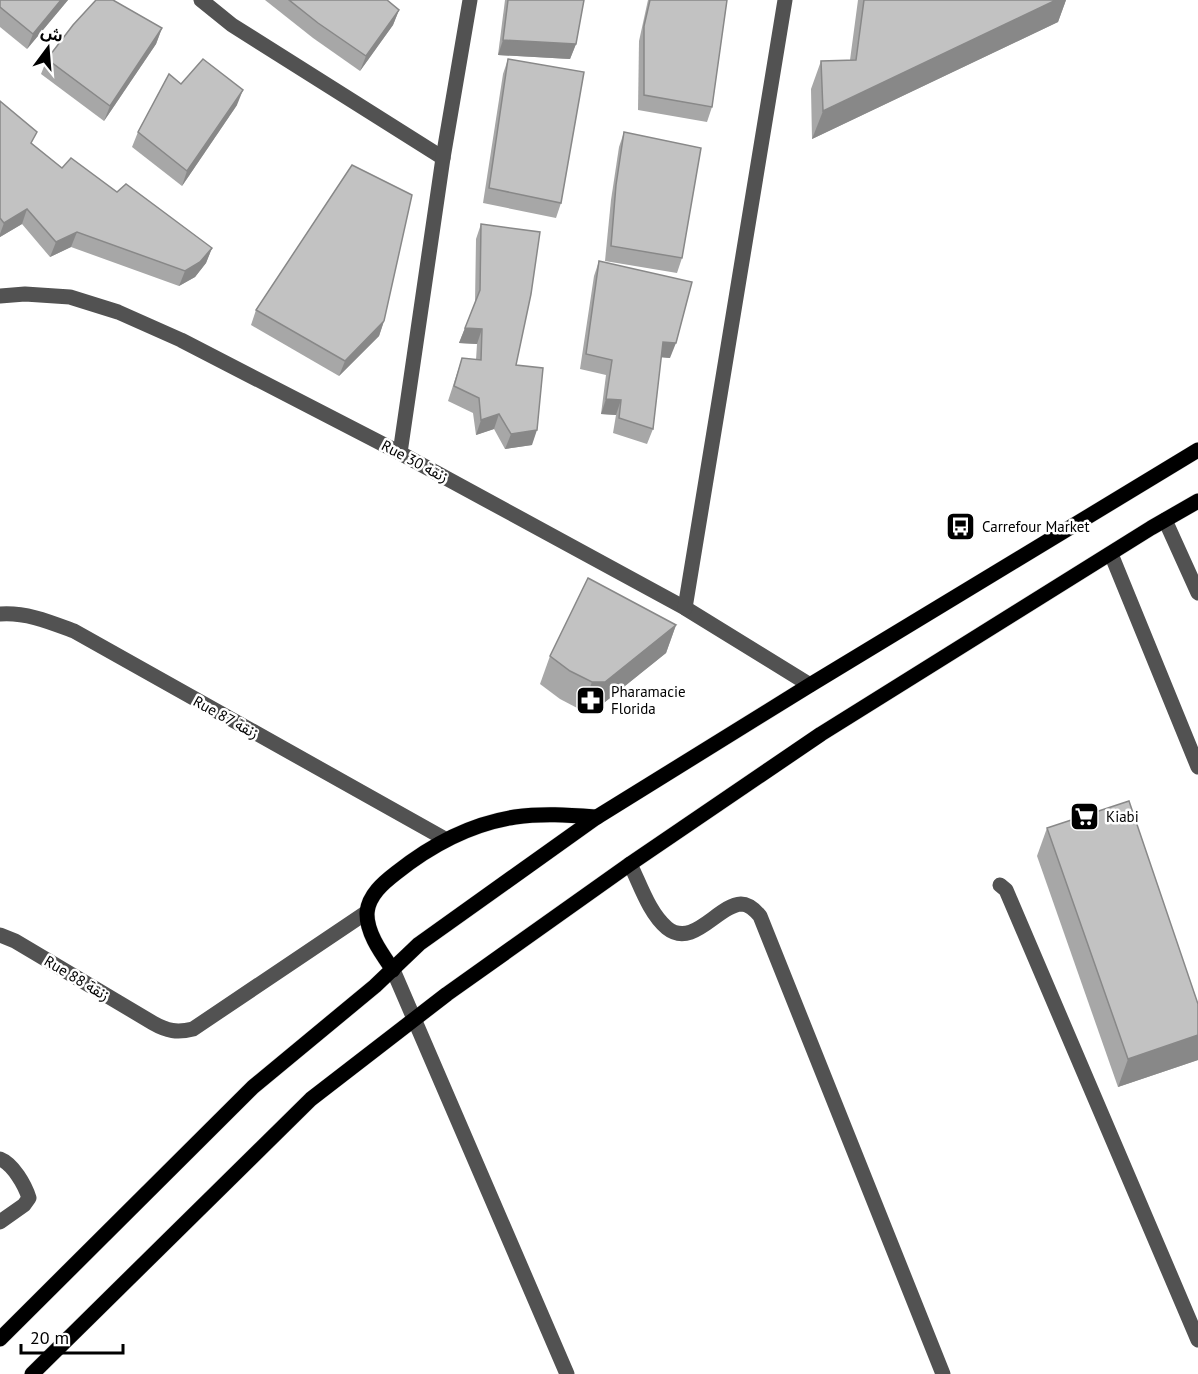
<svg xmlns="http://www.w3.org/2000/svg" width="1198" height="1374" viewBox="0 0 1198 1374" font-family="'PT Sans','Noto Sans Arabic',sans-serif">
<style>
.lines{fill:none;stroke-linecap:round;stroke-linejoin:round}
.major-casing{stroke:#dbdbdb;stroke-width:16}
.minor{stroke:#525252;stroke-width:15}
.major{stroke:#000;stroke-width:15}
.wall{fill:#a7a7a7}
.shaded-wall{fill:#888}
.building{fill:#c2c2c2;stroke:#888;stroke-width:1.5}
.labels{text-anchor:middle;dominant-baseline:central;stroke-width:5;stroke-linejoin:round;paint-order:stroke}
.street-label{font-size:15px;fill:#000;stroke:#fff}
.poi-label{font-size:15px;fill:#000;stroke:#fff;text-anchor:start}
</style>
<rect width="100%" height="100%" fill="#fff"/>
<g class="lines">
<defs>
<g id="major">
<path d="M 393,970 C 382,954 366,933 367,912 C 369,895 383,883 396,873 C 431,845 470,824 515,817 C 543,813 569,815 597,817"/>
<path d="M 0,1339 L 253,1087 L 375,986 L 419,944 L 597,817 L 810,685 L 1198,450"/>
<path d="M 32,1374 L 311,1099 L 447,994 L 630,864 L 821,734 L 1151,528 L 1198,501"/>
</g>
</defs>
<use href="#major" class="major-casing"/>
<g class="minor">
<path d="M 201,0 L 232,25 L 443,158"/>
<path d="M 0,296 L 25,294 L 70,297 L 118,312 L 181,340 L 400,453 L 685,608 L 810,685"/>
<path d="M 400,453 L 443,158 L 470,0"/>
<path d="M 1165,520 L 1198,593"/>
<path d="M 1111,554 L 1198,767"/>
<path d="M 685,608 L 785,0"/>
<path d="M 0,614 C 26,612 50,622 74,631 L 445,839"/>
<path d="M 630,864 C 640,884 649,913 667,928 C 693,949 718,905 741,904 C 749,904 755,910 760,916 L 943,1374"/>
<path d="M 1000,885 L 1006,890 L 1198,1340"/>
<path d="M 0,935 L 15,941 L 153,1023 C 167,1031 177,1033 193,1029 L 367,912"/>
<path d="M 393,970 L 567,1374"/>
<path d="M 0,1159 C 13,1164 25,1185 29,1198 L 24,1205 L 0,1222"/>
</g>
<use href="#major" class="major"/>
</g>
<g class="wall">
<path d="M 0,0 L 68,0 L 27,49 L 0,27 Z"/>
<path d="M 265,0 L 387,0 L 399,10 L 393,25 L 360,71 L 313,38 Z"/>
<path d="M 505,0 L 584,0 L 576,44 L 570,59 L 498,55 Z"/>
<path d="M 648,0 L 727,0 L 712,107 L 707,122 L 638,110 L 639,41 Z"/>
<path d="M 858,0 L 1066,0 L 1058,22 L 812,139 L 811,89 L 821,61 L 850,60 Z"/>
<path d="M 162,28 L 156,44 L 104,121 L 41,74 L 47,59 Z"/>
<path d="M 508,59 L 561,203 L 556,218 L 483,203 L 503,74 Z"/>
<path d="M 0,101 L 33,145 L 62,168 L 117,192 L 212,248 L 206,263 L 195,277 L 179,286 L 71,247 L 50,257 L 22,224 L 0,237 Z"/>
<path d="M 237,105 L 182,186 L 132,147 L 138,132 Z"/>
<path d="M 624,132 L 682,258 L 677,273 L 605,261 L 611,200 L 619,147 Z"/>
<path d="M 481,224 L 516,365 L 532,445 L 505,449 L 494,429 L 476,435 L 473,413 L 448,401 L 462,358 L 476,360 L 477,344 L 459,343 L 475,303 L 476,239 Z"/>
<path d="M 599,261 L 670,358 L 661,357 L 653,429 L 647,444 L 613,433 L 616,415 L 601,414 L 606,375 L 580,369 L 594,276 Z"/>
<path d="M 256,310 L 384,321 L 379,336 L 339,376 L 251,325 Z"/>
<path d="M 676,625 L 666,653 L 595,710 L 581,710 L 560,699 L 540,684 L 550,656 Z"/>
<path d="M 1047,828 L 1198,1004 L 1198,1060 L 1118,1087 L 1037,856 Z"/>
</g>
<g class="shaded-wall">
<path d="M 61,0 L 68,0 L 27,49 L 33,34 Z"/>
<path d="M 1056,0 L 1066,0 L 1058,22 L 812,139 L 823,111 Z"/>
<path d="M 399,10 L 393,25 L 360,71 L 366,56 Z"/>
<path d="M 162,28 L 156,44 L 104,121 L 110,106 Z"/>
<path d="M 503,40 L 576,44 L 570,59 L 498,55 Z"/>
<path d="M 243,90 L 237,105 L 182,186 L 187,171 Z"/>
<path d="M 27,209 L 22,224 L 0,237 L 0,234 L 4,223 Z"/>
<path d="M 77,232 L 71,247 L 50,257 L 56,242 Z"/>
<path d="M 212,248 L 206,263 L 195,277 L 179,286 L 185,271 Z"/>
<path d="M 384,321 L 379,336 L 339,376 L 345,361 Z"/>
<path d="M 465,328 L 482,329 L 477,344 L 459,343 Z"/>
<path d="M 663,342 L 676,343 L 670,358 L 658,357 Z"/>
<path d="M 606,399 L 621,400 L 616,415 L 601,414 Z"/>
<path d="M 499,414 L 494,429 L 476,435 L 481,420 Z"/>
<path d="M 537,430 L 532,445 L 505,449 L 511,434 Z"/>
<path d="M 676,625 L 666,653 L 595,710 L 581,710 L 592,682 Z"/>
<path d="M 1198,1035 L 1198,1060 L 1118,1087 L 1128,1059 Z"/>
</g>
<g class="building">
<path d="M 0,0 L 61,0 L 33,34 L 0,7 Z"/>
<path d="M 96,0 L 113,0 L 162,28 L 110,106 L 47,59 L 73,25 Z"/>
<path d="M 289,0 L 387,0 L 399,10 L 366,56 L 318,23 Z"/>
<path d="M 508,0 L 584,0 L 576,44 L 503,40 Z"/>
<path d="M 650,0 L 727,0 L 712,107 L 644,95 L 644,26 Z"/>
<path d="M 864,0 L 1056,0 L 823,111 L 821,61 L 856,60 Z"/>
<path d="M 203,59 L 243,90 L 187,171 L 138,132 L 169,74 L 181,84 Z"/>
<path d="M 508,59 L 584,72 L 561,203 L 489,188 Z"/>
<path d="M 0,101 L 37,132 L 31,143 L 62,168 L 71,158 L 117,192 L 126,184 L 212,248 L 200,262 L 185,271 L 77,232 L 56,242 L 27,209 L 4,223 L 0,218 Z"/>
<path d="M 624,132 L 701,148 L 682,258 L 611,246 L 616,185 Z"/>
<path d="M 352,165 L 412,195 L 384,321 L 345,361 L 256,310 Z"/>
<path d="M 481,224 L 540,232 L 531,294 L 516,365 L 543,368 L 537,430 L 511,434 L 499,414 L 481,420 L 479,398 L 454,386 L 462,358 L 481,360 L 482,329 L 465,328 L 480,290 Z"/>
<path d="M 599,261 L 692,282 L 676,343 L 663,342 L 653,429 L 619,418 L 621,400 L 606,399 L 612,360 L 586,354 Z"/>
<path d="M 588,578 L 676,625 L 605,682 L 592,682 L 570,671 L 550,656 Z"/>
<path d="M 1129,801 L 1198,1004 L 1198,1035 L 1128,1059 L 1047,828 Z"/>
</g>
<defs>
<symbol id="bus-square" viewBox="-11 -11 22 22"><rect x="-9" y="-9" width="18" height="18" rx="4" fill="#000" stroke="#fff"/><path d="M-5-6H5V4H4V6H2V4H-2V6H-4V4H-5ZM-3.5-4V0h7V-4ZM-3.5 1.2v1.5H-2V1.2ZM2 1.2v1.5H3.5V1.2Z" fill="#fff"/></symbol>
<symbol id="pharmacy-square" viewBox="-11 -11 22 22"><rect x="-9" y="-9" width="18" height="18" rx="4" fill="#000" stroke="#fff"/><path d="M-2-6h4v4h4v4h-4v4h-4v-4h-4v-4h4Z" fill="#fff"/></symbol>
<symbol id="supermarket-square" viewBox="-11 -11 22 22"><rect x="-9" y="-9" width="18" height="18" rx="4" fill="#000" stroke="#fff"/><path d="M-6-5.5h2.5l.6 2H6L4.5 2H-2.5L-4.4-4H-6ZM-1.5 3.2a1.3 1.3 0 1 0 .1 0ZM3 3.2a1.3 1.3 0 1 0 .1 0Z" fill="#fff"/></symbol>
</defs>
<g fill-rule="evenodd">
<use href="#bus-square" x="944" y="510" width="33" height="33"/>
<use href="#pharmacy-square" x="574" y="684" width="33" height="33"/>
<use href="#supermarket-square" x="1068" y="800" width="33" height="33"/>
</g>
<g class="labels">
<g class="street-label">
<text transform="translate(415 461) rotate(28)">Rue 30 زنقة</text>
<text transform="translate(226 717) rotate(29)">Rue 87 زنقة</text>
<text transform="translate(77 978) rotate(31)">Rue 88 زنقة</text>
</g>
<g class="poi-label">
<text x="982" y="526">Carrefour Market</text>
<text x="611" y="691">Pharamacie<tspan x="611" dy="17">Florida</tspan></text>
<text x="1106" y="816">Kiabi</text>
</g>
</g>
<g transform="translate(48 48) rotate(16)" stroke="#ffffff" stroke-width="4.5" paint-order="stroke">
<path d="M0-4.5L10 22L0 15L-10 22Z" fill="#000000"/>
<text y="-9" font-size="16" font-weight="bold" text-anchor="middle" fill="#000000">ش</text>
</g>
<path d="M21 1344v9h102v-9" fill="none" stroke="#000000" stroke-width="3"/>
<text x="30" y="1344" font-size="18" fill="#000000" stroke="#ffffff" stroke-width="4.5" paint-order="stroke">20 m</text>
</svg>
